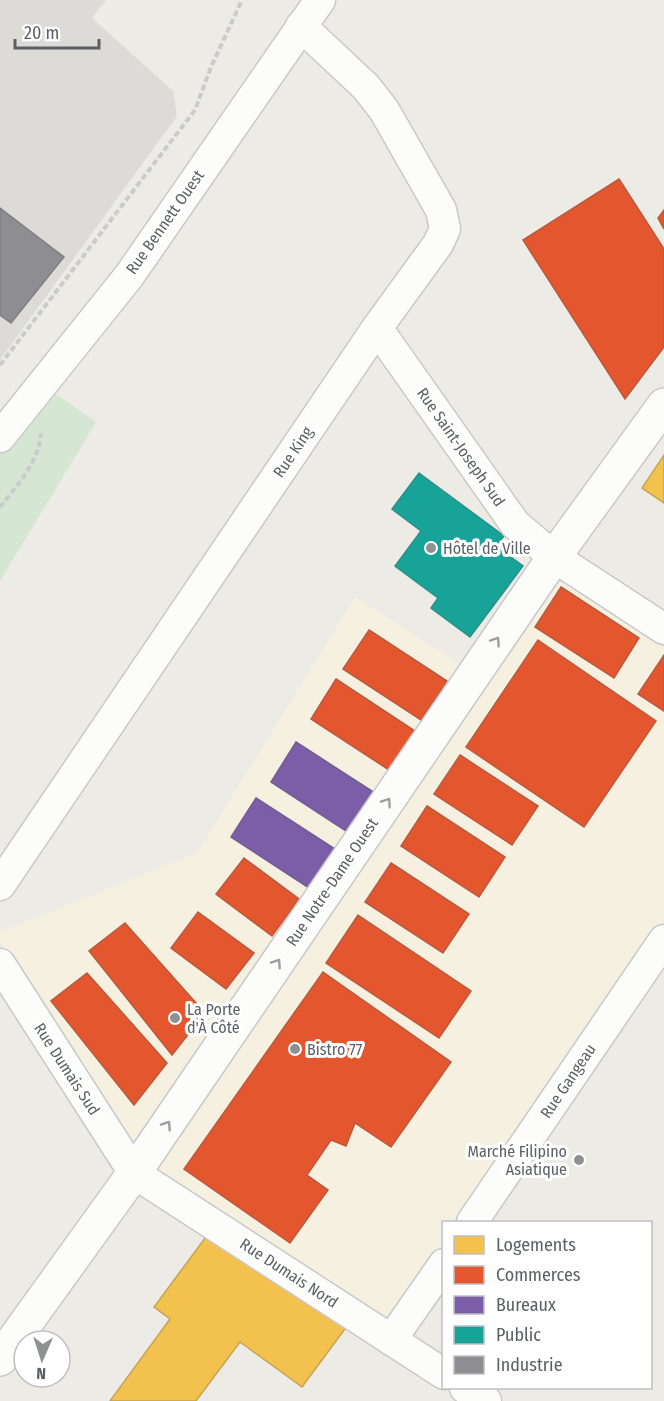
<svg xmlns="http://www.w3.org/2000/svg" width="664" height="1401" viewBox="0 0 664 1401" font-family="'Fira Sans Condensed',sans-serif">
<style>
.commercial{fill:#f5f0e0}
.industrial{fill:#dddbd7}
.green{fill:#d5e7d3}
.homes{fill:#f2c14e;stroke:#c5a455;stroke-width:1.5}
.shops{fill:#e4572e;stroke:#bb593e;stroke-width:1.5}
.offices{fill:#7b5ea7;stroke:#725e93;stroke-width:1.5}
.public{fill:#17a398;stroke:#2c8f88;stroke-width:1.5}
.industry{fill:#8d8d92;stroke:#7e7f84;stroke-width:1.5}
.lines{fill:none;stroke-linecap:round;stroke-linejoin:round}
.minor-casing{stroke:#c8c9c8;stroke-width:33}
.tertiary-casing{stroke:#c8c9c8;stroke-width:36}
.path{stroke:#c8ccca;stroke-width:4;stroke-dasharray:6 3;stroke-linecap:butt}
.minor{stroke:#fcfcfb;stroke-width:30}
.tertiary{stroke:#fcfcfb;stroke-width:33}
.oneway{stroke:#9c9ea0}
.poi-dot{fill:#8e9092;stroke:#fff;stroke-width:2}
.labels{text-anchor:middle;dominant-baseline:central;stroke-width:6;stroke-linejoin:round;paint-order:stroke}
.street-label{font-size:16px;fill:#5c5f64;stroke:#fff}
.poi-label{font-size:16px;fill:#5c5f64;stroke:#fff;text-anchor:start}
</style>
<rect width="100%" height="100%" fill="#ecebe6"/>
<path class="commercial" d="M 532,556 L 664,639 L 664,926 L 460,1222 L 444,1222 L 443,1247 L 388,1328 L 132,1151 L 0,943 L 0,932 L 197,853 L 355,597 L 460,664 Z"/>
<path class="industrial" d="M 0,0 L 106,0 L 92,18 L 173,91 L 177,116 L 0,360 Z"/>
<path class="green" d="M 53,392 L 96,422 L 0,581 L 0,452 Z"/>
<g class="homes">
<path d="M 664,455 L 664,503 L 642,488 Z"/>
<path d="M 214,1226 L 348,1325 L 302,1387 L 240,1342 L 196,1401 L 110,1401 L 170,1319 L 154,1307 Z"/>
</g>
<g class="shops">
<path d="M 619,179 L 664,249 L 664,347 L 625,399 L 523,240 Z"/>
<path d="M 664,210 L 664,229 L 658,218 Z"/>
<path d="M 561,587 L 639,638 L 614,678 L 535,627 Z"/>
<path d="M 369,630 L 447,681 L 421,720 L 343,669 Z"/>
<path d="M 538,640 L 656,721 L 584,827 L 466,747 Z"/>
<path d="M 664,655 L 664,711 L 638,694 Z"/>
<path d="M 336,679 L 415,731 L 389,770 L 311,719 Z"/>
<path d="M 460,755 L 538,806 L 512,845 L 434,794 Z"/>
<path d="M 427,806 L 505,857 L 479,897 L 401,846 Z"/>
<path d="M 244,858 L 299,899 L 272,936 L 216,894 Z"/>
<path d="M 391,863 L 469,914 L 443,953 L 365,902 Z"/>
<path d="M 198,912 L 254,953 L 226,989 L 171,948 Z"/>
<path d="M 358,915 L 471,991 L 439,1038 L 326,963 Z"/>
<path d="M 125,923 L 205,1013 L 172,1055 L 89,951 Z"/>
<path d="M 323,972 L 451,1062 L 391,1147 L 355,1123 L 346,1146 L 331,1140 L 307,1175 L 328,1190 L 290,1243 L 184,1169 Z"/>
<path d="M 87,973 L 167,1063 L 134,1105 L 51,1001 Z"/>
</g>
<g class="offices">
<path d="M 296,742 L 375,793 L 349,833 L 271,782 Z"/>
<path d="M 256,798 L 335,849 L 309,888 L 231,837 Z"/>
</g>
<path class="public" d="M 419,473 L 504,536 L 496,546 L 523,566 L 470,637 L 431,608 L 438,598 L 395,566 L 421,531 L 392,509 Z"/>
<path class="industry" d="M 0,208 L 64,257 L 11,323 L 0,315 Z"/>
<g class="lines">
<defs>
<g id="minor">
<path d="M 377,328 L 515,524 L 554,557 L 664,629"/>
<path d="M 0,437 L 129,276 L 320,0"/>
<path d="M 0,885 L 377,328 L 438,244 L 445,229 L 441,210 L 384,110 L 366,87 L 301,26"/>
<path d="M 0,964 L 134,1173 L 444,1374"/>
<path d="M 472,1222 L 664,940"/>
<path d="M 391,1340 L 444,1264"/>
<path d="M 465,1388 L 486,1401"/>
</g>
<path id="tertiary" d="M 0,1359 L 134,1173 L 554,557 L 664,405"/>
</defs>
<use href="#minor" class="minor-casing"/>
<use href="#tertiary" class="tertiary-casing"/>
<g class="path">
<path d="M 0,365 L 195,110 L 211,67 L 242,0"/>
<path d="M 0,507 C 17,486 39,461 41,433"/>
</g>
<use href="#minor" class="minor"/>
<use href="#tertiary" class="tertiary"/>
</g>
<defs><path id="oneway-chevron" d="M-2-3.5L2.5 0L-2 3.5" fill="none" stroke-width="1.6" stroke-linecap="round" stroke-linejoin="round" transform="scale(1.5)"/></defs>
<g class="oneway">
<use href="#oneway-chevron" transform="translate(496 641) rotate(-56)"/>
<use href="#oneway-chevron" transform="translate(387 802) rotate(-56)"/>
<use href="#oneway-chevron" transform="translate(277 963) rotate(-56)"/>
<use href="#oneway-chevron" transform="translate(167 1125) rotate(-56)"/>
</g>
<g class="poi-dot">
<circle cx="431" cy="548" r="6"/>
<circle cx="175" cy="1018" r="6"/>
<circle cx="295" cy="1049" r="6"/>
<circle cx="579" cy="1160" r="6"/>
</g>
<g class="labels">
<g class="street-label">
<text transform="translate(165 222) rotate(-55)">Rue Bennett Ouest</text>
<text transform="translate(461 447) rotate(55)">Rue Saint-Joseph Sud</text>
<text transform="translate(293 452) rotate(-56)">Rue King</text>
<text transform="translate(332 882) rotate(-56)">Rue Notre-Dame Ouest</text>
<text transform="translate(67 1069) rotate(57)">Rue Dumais Sud</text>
<text transform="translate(568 1081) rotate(-56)">Rue Gangeau</text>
<text transform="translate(289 1273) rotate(33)">Rue Dumais Nord</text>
</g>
<g class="poi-label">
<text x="443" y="548">Hôtel de Ville</text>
<text x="187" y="1009">La Porte<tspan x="187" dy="18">d'À Côté</tspan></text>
<text x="307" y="1049">Bistro 77</text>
<text x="567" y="1151" text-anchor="end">Marché Filipino<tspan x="567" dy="18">Asiatique</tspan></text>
</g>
</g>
<rect x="442" y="1221" width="210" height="168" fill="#ffffff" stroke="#bebfc1" stroke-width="1.5"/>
<rect x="454" y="1236" width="30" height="18" fill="#f2c14e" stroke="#bebfc1" stroke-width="1.5"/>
<text x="496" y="1251" font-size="18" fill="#5c5f64">Logements</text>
<rect x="454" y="1266" width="30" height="18" fill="#e4572e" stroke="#bebfc1" stroke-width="1.5"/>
<text x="496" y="1281" font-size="18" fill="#5c5f64">Commerces</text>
<rect x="454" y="1296" width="30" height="18" fill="#7b5ea7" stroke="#bebfc1" stroke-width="1.5"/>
<text x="496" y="1311" font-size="18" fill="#5c5f64">Bureaux</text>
<rect x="454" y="1326" width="30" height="18" fill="#17a398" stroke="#bebfc1" stroke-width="1.5"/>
<text x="496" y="1341" font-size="18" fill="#5c5f64">Public</text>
<rect x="454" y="1356" width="30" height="18" fill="#8d8d92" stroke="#bebfc1" stroke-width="1.5"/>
<text x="496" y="1371" font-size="18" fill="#5c5f64">Industrie</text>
<g transform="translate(42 1359) rotate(183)"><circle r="28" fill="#ffffff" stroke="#bebfc1" stroke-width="1.5"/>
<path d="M0-4.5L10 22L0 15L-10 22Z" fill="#8e9092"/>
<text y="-9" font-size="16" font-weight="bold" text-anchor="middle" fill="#5c5f64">N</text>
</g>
<path d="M15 39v9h84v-9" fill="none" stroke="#5c5f64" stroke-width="3"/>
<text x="24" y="39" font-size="18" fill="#5c5f64" stroke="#ffffff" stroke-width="4.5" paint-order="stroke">20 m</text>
</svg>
